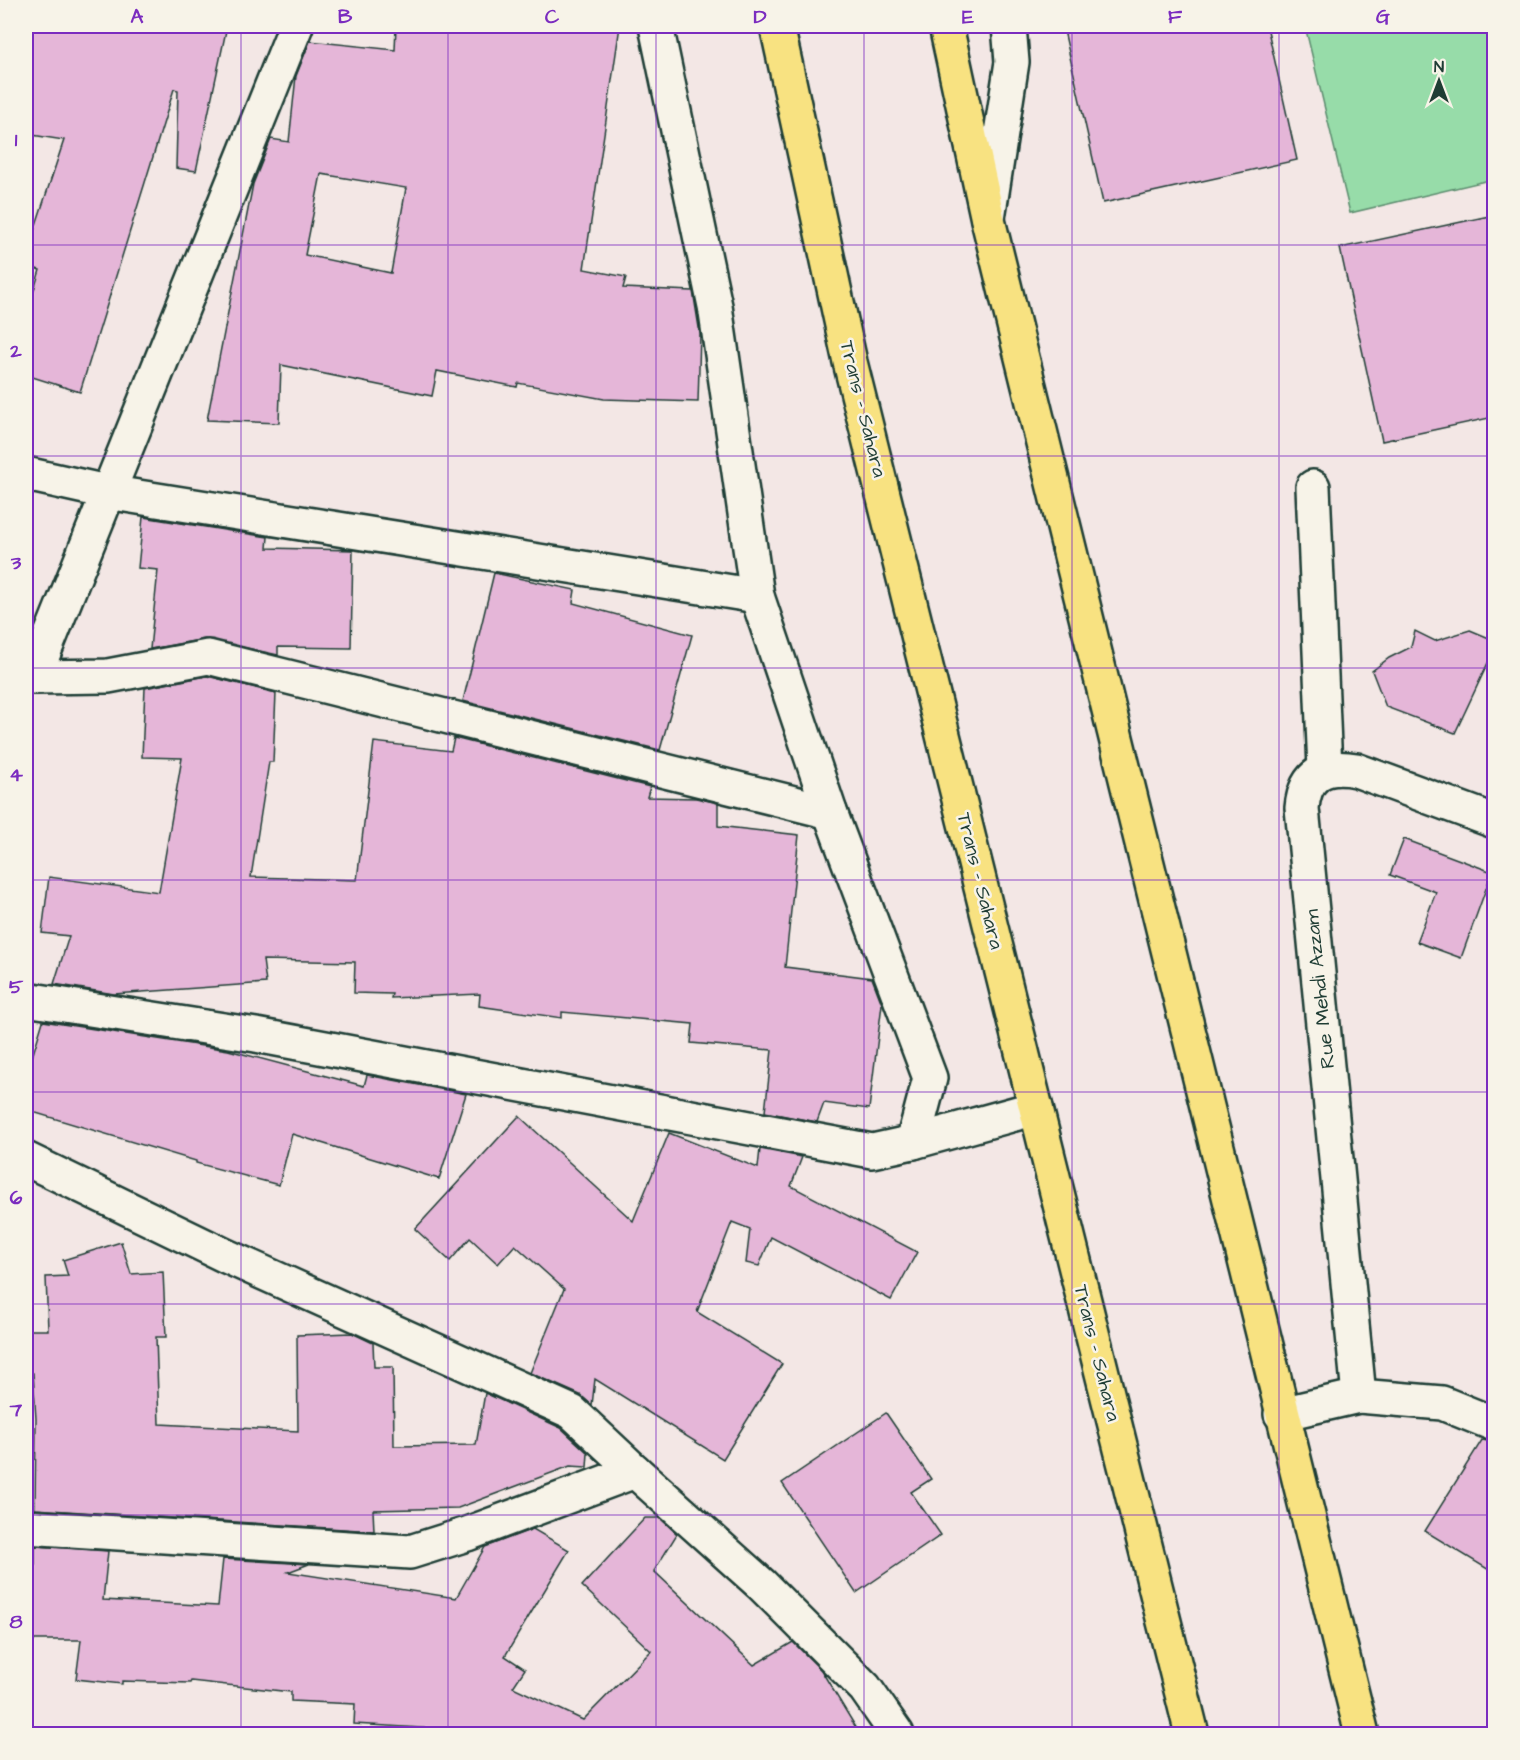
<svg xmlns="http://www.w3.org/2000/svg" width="1520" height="1760" viewBox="0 0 1520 1760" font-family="'Architects Daughter',sans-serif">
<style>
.green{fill:#97dca9;stroke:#5b8c6e;stroke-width:1.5}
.building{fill:#e5b6d8;stroke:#1f3d34;stroke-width:1.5;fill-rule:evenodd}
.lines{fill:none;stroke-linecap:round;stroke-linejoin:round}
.minor-casing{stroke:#1f3d34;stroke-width:38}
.highway-casing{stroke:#1f3d34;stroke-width:38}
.minor{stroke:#f7f3e8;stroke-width:33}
.highway{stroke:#f8e281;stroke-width:33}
.grid{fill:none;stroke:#7b2cbf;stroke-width:1.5;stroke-opacity:0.55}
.labels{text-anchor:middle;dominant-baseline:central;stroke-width:5;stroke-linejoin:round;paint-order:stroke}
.street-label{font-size:20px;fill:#1f3d34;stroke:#f7f3e8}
.neatline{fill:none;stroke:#7b2cbf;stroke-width:2}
.grid-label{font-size:20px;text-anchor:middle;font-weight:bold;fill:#7b2cbf}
</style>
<rect width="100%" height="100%" fill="#f3e7e5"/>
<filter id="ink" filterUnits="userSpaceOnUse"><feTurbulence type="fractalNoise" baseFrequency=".0167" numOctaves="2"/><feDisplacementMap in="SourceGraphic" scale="12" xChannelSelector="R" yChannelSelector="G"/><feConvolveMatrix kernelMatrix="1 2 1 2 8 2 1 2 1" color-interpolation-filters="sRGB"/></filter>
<g filter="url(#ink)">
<path class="green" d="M 1305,26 L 1494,26 L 1494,179 L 1350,213 Z"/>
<g class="building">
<path d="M 26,26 L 227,26 L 196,171 L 176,168 L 178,90 L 174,89 L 80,392 L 26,375 L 26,316 L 40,270 L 26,266 L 26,255 L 64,140 L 26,134 Z"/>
<path d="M 396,26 L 620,26 L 584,269 L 626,277 L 623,288 L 693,291 L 700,334 L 698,402 L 604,399 L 518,383 L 517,387 L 437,371 L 432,396 L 281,365 L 279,423 L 207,420 L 253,184 L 271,139 L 289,142 L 296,76 L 310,41 L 395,50 ZM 321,174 L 406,188 L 391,273 L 305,255 Z"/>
<path d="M 1063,26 L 1267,26 L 1297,160 L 1103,203 Z"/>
<path d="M 1494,215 L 1494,417 L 1382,441 L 1340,248 Z"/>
<path d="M 143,517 L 268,537 L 267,548 L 353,550 L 351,648 L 278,647 L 278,655 L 205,639 L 150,649 L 158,570 L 138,568 Z"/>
<path d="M 494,573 L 575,590 L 573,603 L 692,635 L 660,750 L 463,701 Z"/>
<path d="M 1470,630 L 1494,640 L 1494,650 L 1455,733 L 1386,707 L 1372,671 L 1389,658 L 1411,647 L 1415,631 L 1435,641 Z"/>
<path d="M 207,676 L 276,693 L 273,762 L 269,762 L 251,877 L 357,880 L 374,742 L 451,751 L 454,738 L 650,787 L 647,797 L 696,798 L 718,803 L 718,826 L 799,835 L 785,967 L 872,978 L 882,1004 L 869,1109 L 824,1103 L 817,1122 L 765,1112 L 772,1050 L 691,1043 L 693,1024 L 562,1012 L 562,1018 L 479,1006 L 480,994 L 391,998 L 392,994 L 354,993 L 355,962 L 263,960 L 266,983 L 114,994 L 54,984 L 69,936 L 42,933 L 49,877 L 159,892 L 182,758 L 142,757 L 145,688 Z"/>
<path d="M 1404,839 L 1492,872 L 1461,958 L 1417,942 L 1436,892 L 1390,875 Z"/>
<path d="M 43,1021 L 228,1050 L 364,1086 L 367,1075 L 466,1094 L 439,1179 L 292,1134 L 279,1185 L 196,1163 L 196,1161 L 26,1110 L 26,1077 Z"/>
<path d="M 519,1116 L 633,1221 L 669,1133 L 758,1168 L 760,1149 L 802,1157 L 791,1186 L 917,1252 L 891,1300 L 771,1237 L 759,1266 L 746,1263 L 750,1229 L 732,1222 L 697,1312 L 782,1364 L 723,1459 L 595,1379 L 592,1405 L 580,1395 L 530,1373 L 564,1289 L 515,1245 L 498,1264 L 470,1238 L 450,1261 L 415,1229 Z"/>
<path d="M 121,1242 L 131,1274 L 163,1272 L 166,1337 L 156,1337 L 159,1424 L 298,1431 L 297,1335 L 352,1333 L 373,1343 L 374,1367 L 393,1367 L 394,1446 L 476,1445 L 485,1393 L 561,1428 L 588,1453 L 587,1467 L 570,1466 L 458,1508 L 373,1510 L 374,1531 L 35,1509 L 36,1419 L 33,1373 L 26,1374 L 26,1330 L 48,1330 L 46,1277 L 68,1276 L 63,1260 Z"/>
<path d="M 886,1413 L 931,1479 L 911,1492 L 941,1535 L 856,1593 L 782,1483 Z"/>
<path d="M 1482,1440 L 1494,1442 L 1494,1573 L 1425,1531 Z"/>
<path d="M 645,1518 L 660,1518 L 677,1534 L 654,1571 L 754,1665 L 793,1642 L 821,1670 L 860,1734 L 447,1734 L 438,1729 L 354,1724 L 355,1704 L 291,1701 L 291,1692 L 191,1681 L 190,1683 L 122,1681 L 122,1684 L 76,1679 L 81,1640 L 26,1640 L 26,1564 L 35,1565 L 35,1546 L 108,1551 L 103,1600 L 218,1606 L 223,1559 L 309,1564 L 288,1572 L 456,1598 L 485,1547 L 533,1529 L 569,1550 L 505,1656 L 525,1669 L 513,1687 L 583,1720 L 651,1651 L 582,1586 Z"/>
</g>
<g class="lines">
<defs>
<g id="minor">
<path d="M 988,218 L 1012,62 L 1009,26"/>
<path d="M 26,474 L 107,492 L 757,596"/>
<path d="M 1313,487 L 1325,769"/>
<path d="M 26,675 L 34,677 L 108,676 L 208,657 L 830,812"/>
<path d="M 34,677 L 296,26"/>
<path d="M 26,999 L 256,1035 L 872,1151 L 913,1142 L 930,1078 L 830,812 L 757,596 L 715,306 L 656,26"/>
<path d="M 913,1142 L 1036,1108"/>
<path d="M 26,1159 L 226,1256 L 572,1412 L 635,1471 L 761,1584 L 865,1688 L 897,1734"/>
<path d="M 1359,1396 L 1302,808 C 1305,774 1324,764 1356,770 L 1494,821"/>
<path d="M 1281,1414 L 1359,1396 L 1442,1403 L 1494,1424"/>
<path d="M 26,1527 L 410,1552 L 467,1534 L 635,1471"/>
</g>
<g id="highway">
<path d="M 777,26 L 850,362 L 1192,1734"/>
<path d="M 946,26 L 988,220 L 1362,1734"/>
</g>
</defs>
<use href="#minor" class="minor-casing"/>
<use href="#highway" class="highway-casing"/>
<use href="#minor" class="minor"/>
<use href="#highway" class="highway"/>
</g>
</g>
<path class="grid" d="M 241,26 L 241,1734M 448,26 L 448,1734M 656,26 L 656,1734M 864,26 L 864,1734M 1072,26 L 1072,1734M 1279,26 L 1279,1734M 26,245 L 1494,245M 26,456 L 1494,456M 26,668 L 1494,668M 26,880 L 1494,880M 26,1092 L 1494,1092M 26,1304 L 1494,1304M 26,1515 L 1494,1515"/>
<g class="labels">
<g class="street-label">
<text transform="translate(863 409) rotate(76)">Trans - Sahara</text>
<text transform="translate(980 881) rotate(76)">Trans - Sahara</text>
<text transform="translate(1320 989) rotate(-96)">Rue Mehdi Azzam</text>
<text transform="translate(1097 1353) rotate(76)">Trans - Sahara</text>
</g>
</g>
<rect width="1520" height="1760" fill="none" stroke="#f7f3e8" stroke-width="66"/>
<g transform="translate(1439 81)" stroke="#f7f3e8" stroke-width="4.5" paint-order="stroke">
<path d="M0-4.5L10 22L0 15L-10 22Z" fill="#1f3d34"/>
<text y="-9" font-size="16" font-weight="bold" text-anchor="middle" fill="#1f3d34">N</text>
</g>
<rect x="33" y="33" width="1454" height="1694" class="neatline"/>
<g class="grid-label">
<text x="137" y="23">A</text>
<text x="345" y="23">B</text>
<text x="552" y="23">C</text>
<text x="760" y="23">D</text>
<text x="968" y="23">E</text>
<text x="1175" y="23">F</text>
<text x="1383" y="23">G</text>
<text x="16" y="146">1</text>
<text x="16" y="357">2</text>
<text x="16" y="569">3</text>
<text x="16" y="781">4</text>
<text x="16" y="993">5</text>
<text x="16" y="1204">6</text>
<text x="16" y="1416">7</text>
<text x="16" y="1628">8</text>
</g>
</svg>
